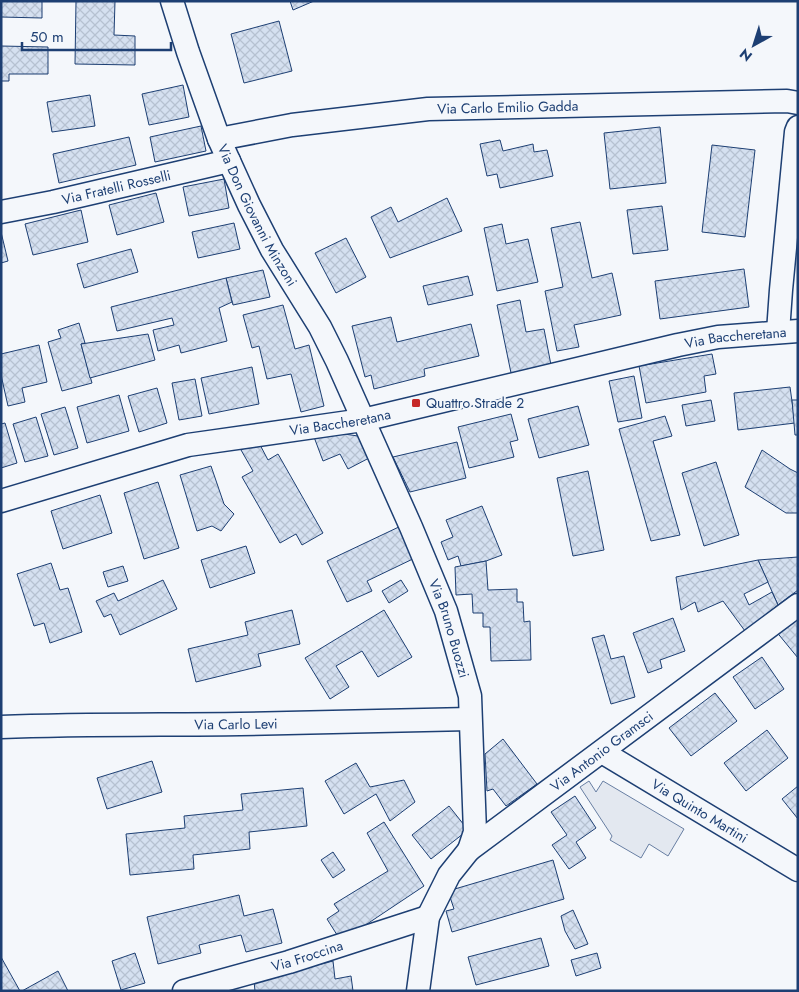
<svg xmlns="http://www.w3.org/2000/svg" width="799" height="992" viewBox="0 0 799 992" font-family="Jost,sans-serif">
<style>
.parking{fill:#e3e8f0;stroke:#687fa3}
.building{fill:url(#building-cross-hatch);stroke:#1d3f73}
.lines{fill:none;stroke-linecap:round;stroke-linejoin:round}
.minor-casing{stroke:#1d3f73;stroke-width:25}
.minor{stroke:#f4f7fb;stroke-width:22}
.poi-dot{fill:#c62828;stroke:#f4f7fb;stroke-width:2}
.labels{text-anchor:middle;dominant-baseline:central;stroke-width:4;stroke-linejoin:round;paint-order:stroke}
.street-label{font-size:14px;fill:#1d3f73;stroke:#f4f7fb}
.poi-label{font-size:14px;fill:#1d3f73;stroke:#f4f7fb;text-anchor:start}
</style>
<defs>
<pattern id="building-cross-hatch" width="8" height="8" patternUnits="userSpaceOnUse" patternTransform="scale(1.25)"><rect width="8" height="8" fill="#d5e0f0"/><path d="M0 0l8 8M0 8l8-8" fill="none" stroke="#b6c1d1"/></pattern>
</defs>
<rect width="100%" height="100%" fill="#f4f7fb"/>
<path class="parking" d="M 589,781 L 596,792 L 603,781 L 684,829 L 668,856 L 649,844 L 641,858 L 610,840 L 612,836 L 580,787 Z"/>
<g class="building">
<path d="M 1,1 L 42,1 L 42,18 L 1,17 Z"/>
<path d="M 76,1 L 115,1 L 114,35 L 135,36 L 135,65 L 75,64 Z"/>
<path d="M 290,1 L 314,1 L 293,10 Z"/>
<path d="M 279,21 L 292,71 L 244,83 L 231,34 Z"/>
<path d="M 1,46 L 48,47 L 48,74 L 9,74 L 9,81 L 1,81 Z"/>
<path d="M 183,85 L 189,117 L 149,125 L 142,94 Z"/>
<path d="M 90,95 L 95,126 L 52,132 L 47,102 Z"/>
<path d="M 201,126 L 206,151 L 155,162 L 150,137 Z"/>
<path d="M 660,127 L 666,183 L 610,189 L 604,133 Z"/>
<path d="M 129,137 L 136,165 L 59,183 L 53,154 Z"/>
<path d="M 500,140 L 503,151 L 533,144 L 534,152 L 547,150 L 553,176 L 500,188 L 497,174 L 487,176 L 480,144 Z"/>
<path d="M 712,145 L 755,150 L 745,237 L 702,232 Z"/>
<path d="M 224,179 L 229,208 L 189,216 L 183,187 Z"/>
<path d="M 156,193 L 164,222 L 117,235 L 109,205 Z"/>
<path d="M 447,198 L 462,231 L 390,258 L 371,217 L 391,207 L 398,222 Z"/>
<path d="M 662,206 L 668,250 L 633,254 L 627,210 Z"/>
<path d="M 81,210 L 88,242 L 33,255 L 25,224 Z"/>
<path d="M 580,222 L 592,278 L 612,273 L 621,315 L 574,325 L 579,347 L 557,351 L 545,291 L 563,287 L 551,228 Z"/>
<path d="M 234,223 L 240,249 L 198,258 L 192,232 Z"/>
<path d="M 502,224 L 506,244 L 528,239 L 538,282 L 497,291 L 484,228 Z"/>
<path d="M 1,232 L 8,261 L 1,263 Z"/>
<path d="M 346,238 L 366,277 L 336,293 L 315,253 Z"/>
<path d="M 131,249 L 138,272 L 84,288 L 77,264 Z"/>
<path d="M 744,269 L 749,307 L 660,319 L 655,281 Z"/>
<path d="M 263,270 L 270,297 L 233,305 L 226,278 Z"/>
<path d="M 468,276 L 473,295 L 428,305 L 423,286 Z"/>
<path d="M 226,278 L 232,302 L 219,308 L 227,341 L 181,353 L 179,345 L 158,351 L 153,330 L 174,325 L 172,318 L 117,331 L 111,307 Z"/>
<path d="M 520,300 L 526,332 L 544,329 L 551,365 L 511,373 L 497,305 Z"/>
<path d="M 283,305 L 295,349 L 309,345 L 324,406 L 301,412 L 291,374 L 267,379 L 259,346 L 252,348 L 243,315 Z"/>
<path d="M 391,317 L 397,342 L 471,324 L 479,356 L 424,369 L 425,376 L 374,389 L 371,375 L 365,377 L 352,326 Z"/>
<path d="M 79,323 L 85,343 L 81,344 L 92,383 L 62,391 L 48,342 L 61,338 L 58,330 Z"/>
<path d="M 148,334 L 155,360 L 90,378 L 81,344 Z"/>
<path d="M 39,345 L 47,382 L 22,388 L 25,402 L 8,406 L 1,375 L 1,354 Z"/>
<path d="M 712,354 L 716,374 L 704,376 L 706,392 L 646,403 L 639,366 Z"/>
<path d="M 252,367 L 259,404 L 209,414 L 201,378 Z"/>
<path d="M 634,376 L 642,418 L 618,422 L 609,381 Z"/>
<path d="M 195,379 L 202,416 L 179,420 L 172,383 Z"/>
<path d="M 790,387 L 795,423 L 738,430 L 734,393 Z"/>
<path d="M 157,388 L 167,423 L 139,432 L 128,396 Z"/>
<path d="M 119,395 L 129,431 L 87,443 L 77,407 Z"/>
<path d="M 711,400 L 715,421 L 686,426 L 682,405 Z"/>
<path d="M 792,400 L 798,400 L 798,435 L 795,435 Z"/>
<path d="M 578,406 L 589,445 L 539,458 L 528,419 Z"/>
<path d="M 65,407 L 78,448 L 54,455 L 41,414 Z"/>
<path d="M 511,414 L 518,440 L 510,442 L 514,457 L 469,468 L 458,427 Z"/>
<path d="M 665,416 L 672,436 L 653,441 L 680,535 L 651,541 L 619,429 Z"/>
<path d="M 36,417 L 48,456 L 25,462 L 13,424 Z"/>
<path d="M 5,423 L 17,463 L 1,468 L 1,424 Z"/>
<path d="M 344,434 L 358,436 L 371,457 L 348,469 L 340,454 L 323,461 L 314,437 Z"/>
<path d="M 258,441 L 268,460 L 278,454 L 323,533 L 302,545 L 296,534 L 280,543 L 242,477 L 253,471 L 241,450 Z"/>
<path d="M 457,442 L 466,478 L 410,492 L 393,457 Z"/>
<path d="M 762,450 L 790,469 L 798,473 L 798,513 L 786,513 L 745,487 Z"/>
<path d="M 716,462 L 739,535 L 704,546 L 682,473 Z"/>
<path d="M 211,466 L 224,504 L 234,514 L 221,531 L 212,526 L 197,531 L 180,475 Z"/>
<path d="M 588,471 L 604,550 L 573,556 L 557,478 Z"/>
<path d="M 158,482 L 179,548 L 144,559 L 124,493 Z"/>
<path d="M 100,495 L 112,533 L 63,549 L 51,511 Z"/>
<path d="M 482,506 L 502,555 L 486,561 L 461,566 L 458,556 L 448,560 L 441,542 L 453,537 L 446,520 Z"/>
<path d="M 403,525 L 419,556 L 367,581 L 372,591 L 347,602 L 327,561 Z"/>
<path d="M 246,546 L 255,573 L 210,588 L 201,560 Z"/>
<path d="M 798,557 L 798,590 L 778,605 L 758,560 Z"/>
<path d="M 758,560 L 768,582 L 744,594 L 749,605 L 772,592 L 778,605 L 745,631 L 723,601 L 698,612 L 695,602 L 681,610 L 676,577 Z"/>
<path d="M 486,561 L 488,590 L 517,589 L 517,602 L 523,602 L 524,622 L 530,621 L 531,660 L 491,661 L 490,627 L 483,627 L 483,613 L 473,613 L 472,594 L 456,595 L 455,567 Z"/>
<path d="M 51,563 L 60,590 L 68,588 L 82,632 L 50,643 L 44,623 L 34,626 L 17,574 Z"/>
<path d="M 123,566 L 128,581 L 108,587 L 103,572 Z"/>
<path d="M 163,580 L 177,609 L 120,635 L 111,614 L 104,617 L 96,601 L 114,593 L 118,601 Z"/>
<path d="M 401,580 L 408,591 L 389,603 L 382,591 Z"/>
<path d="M 292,610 L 300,644 L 258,654 L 261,666 L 196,682 L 188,649 L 248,635 L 245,622 Z"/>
<path d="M 384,610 L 412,657 L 378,677 L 362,651 L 336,666 L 349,687 L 330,699 L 305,658 Z"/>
<path d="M 798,613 L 798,658 L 775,630 Z"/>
<path d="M 673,618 L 685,651 L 660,660 L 662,668 L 648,673 L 633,633 Z"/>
<path d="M 604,635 L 611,659 L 624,656 L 635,697 L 611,704 L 592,638 Z"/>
<path d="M 762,657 L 784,689 L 755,709 L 733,677 Z"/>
<path d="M 715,693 L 737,721 L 691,756 L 669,728 Z"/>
<path d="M 767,730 L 788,758 L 746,791 L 724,763 Z"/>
<path d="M 503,739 L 537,784 L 506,806 L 493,789 L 487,791 L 485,754 Z"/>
<path d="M 152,761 L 162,792 L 107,809 L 97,778 Z"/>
<path d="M 356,763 L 370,787 L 404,780 L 415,802 L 390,821 L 376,794 L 344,814 L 325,781 Z"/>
<path d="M 798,786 L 798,819 L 782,799 Z"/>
<path d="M 303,788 L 307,826 L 249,832 L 250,849 L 193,855 L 194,869 L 130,875 L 126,834 L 185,828 L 184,816 L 243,810 L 241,794 Z"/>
<path d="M 575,796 L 596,828 L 576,842 L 586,858 L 569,869 L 552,845 L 567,835 L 551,812 Z"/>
<path d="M 449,806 L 468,830 L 431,859 L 412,835 Z"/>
<path d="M 384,822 L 424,886 L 358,930 L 339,938 L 327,919 L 339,911 L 334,904 L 388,871 L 367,833 Z"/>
<path d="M 333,852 L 345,870 L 333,878 L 321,860 Z"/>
<path d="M 553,860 L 564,899 L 452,932 L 446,911 L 454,909 L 448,891 Z"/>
<path d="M 239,895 L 244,916 L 273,909 L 282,943 L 246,952 L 241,935 L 199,945 L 201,953 L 158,964 L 147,917 Z"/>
<path d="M 573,910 L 588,944 L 575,949 L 565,931 L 561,916 Z"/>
<path d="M 541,938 L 549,966 L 476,985 L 468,957 Z"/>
<path d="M 135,953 L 145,983 L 121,990 L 112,961 Z"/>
<path d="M 597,953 L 601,968 L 576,976 L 571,960 Z"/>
<path d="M 1,957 L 20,991 L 1,991 Z"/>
<path d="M 333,961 L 335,979 L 351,976 L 353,991 L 255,991 L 254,981 Z"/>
<path d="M 58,971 L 68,991 L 22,991 Z"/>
</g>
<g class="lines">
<defs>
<g id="minor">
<path id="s1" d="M 172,1 L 188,52 L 219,139 L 249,205 L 272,250 L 320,327 L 337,361 L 411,527 L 446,611 L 470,696 L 475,832 L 469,850"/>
<path id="s2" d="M 219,139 L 292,125 L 428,109 L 787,101 L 798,103"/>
<path id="s3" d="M 1,212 L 53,202 L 229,161"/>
<path d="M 778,332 L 781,290 L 796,132 L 798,127"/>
<path id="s4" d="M 1,501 L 188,445 L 363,420 L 678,345 L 718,337 L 798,331"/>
<path id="s5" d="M 1,727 C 81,724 160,725 240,724 C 317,723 393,720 470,719"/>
<path id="s6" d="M 602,752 L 798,870"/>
<path id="s7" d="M 184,991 L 289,962 L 428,917"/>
<path id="s8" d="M 418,991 L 428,917 L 449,875 L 469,850 L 798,605"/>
</g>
</defs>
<use href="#minor" class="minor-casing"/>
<use href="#minor" class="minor"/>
</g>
<rect class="poi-dot" x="411" y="398" width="10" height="10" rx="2.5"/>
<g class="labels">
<g class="street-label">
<text stroke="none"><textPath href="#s2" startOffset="291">Via Carlo Emilio Gadda</textPath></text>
<text stroke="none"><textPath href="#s3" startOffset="118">Via Fratelli Rosselli</textPath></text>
<text stroke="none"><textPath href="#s1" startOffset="231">Via Don Giovanni Minzoni</textPath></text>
<text stroke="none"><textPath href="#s4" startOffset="754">Via Baccheretana</textPath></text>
<text stroke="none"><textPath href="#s4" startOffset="349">Via Baccheretana</textPath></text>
<text stroke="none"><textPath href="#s1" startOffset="688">Via Bruno Buozzi</textPath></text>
<text stroke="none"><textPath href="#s5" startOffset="235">Via Carlo Levi</textPath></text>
<text stroke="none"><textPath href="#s8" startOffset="319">Via Antonio Gramsci</textPath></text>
<text stroke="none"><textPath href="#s6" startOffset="114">Via Quinto Martini</textPath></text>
<text stroke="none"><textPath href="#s7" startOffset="128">Via Froccina</textPath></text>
</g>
<g class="poi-label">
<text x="426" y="403">Quattro Strade 2</text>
</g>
</g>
<rect width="799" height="992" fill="none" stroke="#1d3f73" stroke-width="5"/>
<g transform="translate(754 45) rotate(219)" stroke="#f4f7fb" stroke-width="4" paint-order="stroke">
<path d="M0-4L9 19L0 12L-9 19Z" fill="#1d3f73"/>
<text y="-8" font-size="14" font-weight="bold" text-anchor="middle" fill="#1d3f73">N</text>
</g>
<path d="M22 42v8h149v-8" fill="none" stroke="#1d3f73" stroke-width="2.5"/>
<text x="30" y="42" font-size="15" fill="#1d3f73" stroke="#f4f7fb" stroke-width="4" paint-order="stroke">50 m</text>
</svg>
